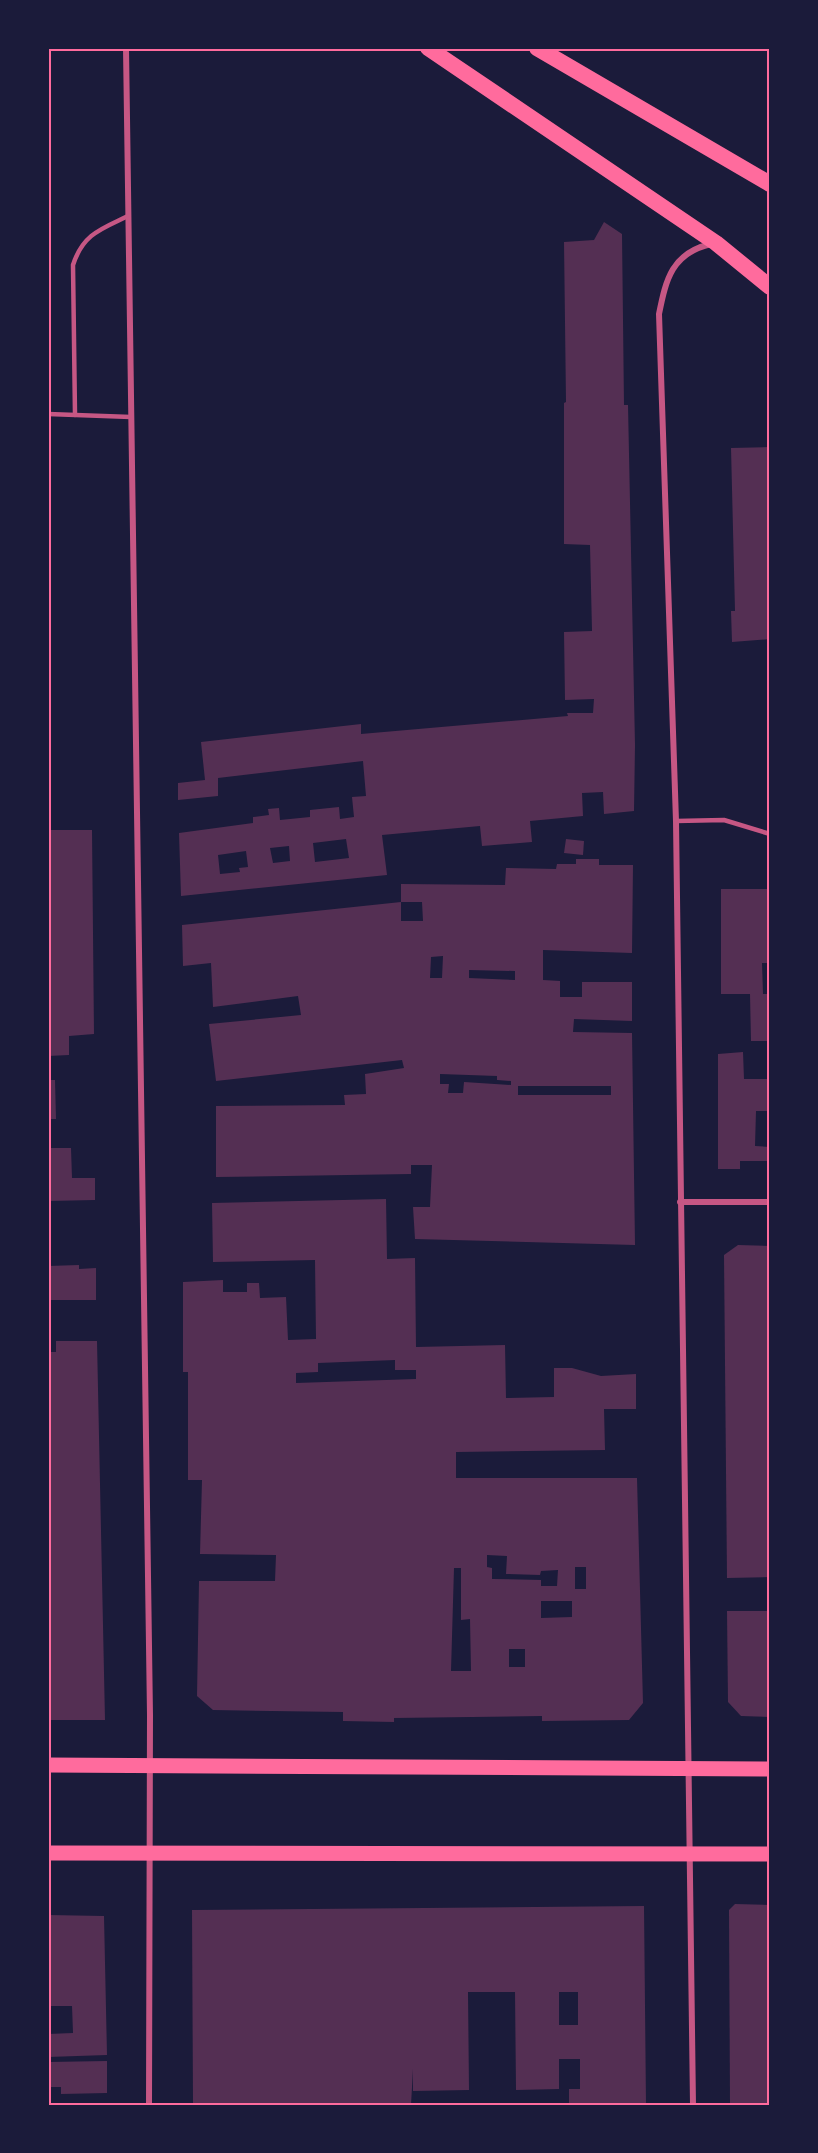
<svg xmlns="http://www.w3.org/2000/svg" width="818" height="2153" viewBox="0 0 818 2153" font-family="'IBM Plex Sans',sans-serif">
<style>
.building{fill:#542f53;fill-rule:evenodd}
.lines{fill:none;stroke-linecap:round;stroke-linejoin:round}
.service{stroke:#c65784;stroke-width:4.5}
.minor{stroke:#c65784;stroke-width:6}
.primary{stroke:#ff6b9d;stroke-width:15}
.trunk{stroke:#ff6b9d;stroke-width:16}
.neatline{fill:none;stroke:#ff6b9d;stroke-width:2}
</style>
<rect width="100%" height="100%" fill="#1b1b3a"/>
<g class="building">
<path d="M 604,222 L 622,234 L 624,405 L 628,405 L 635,745 L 634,811 L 604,814 L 603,792 L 582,793 L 583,816 L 530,821 L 532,842 L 482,846 L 480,826 L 382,835 L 387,875 L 181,896 L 179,833 L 253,823 L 253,817 L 269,815 L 268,809 L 279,808 L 280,820 L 310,817 L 310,810 L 339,807 L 340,819 L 354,817 L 352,797 L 366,796 L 363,761 L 218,778 L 218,796 L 178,800 L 178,783 L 205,780 L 201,742 L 361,724 L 361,734 L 568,716 L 567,713 L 593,713 L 594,699 L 565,700 L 564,632 L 592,631 L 590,545 L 564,544 L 564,403 L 566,402 L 564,242 L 594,240 ZM 346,839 L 349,858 L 315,862 L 313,843 ZM 289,846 L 290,861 L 273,863 L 270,848 ZM 246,851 L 248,867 L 239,868 L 240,872 L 220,874 L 218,855 Z"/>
<path d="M 770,447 L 770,639 L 732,642 L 731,611 L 735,611 L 731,448 Z"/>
<path d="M 48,830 L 92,830 L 94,1034 L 69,1036 L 69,1055 L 48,1056 Z"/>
<path d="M 566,839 L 584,841 L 583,855 L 564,853 Z"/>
<path d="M 576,859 L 599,859 L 599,865 L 633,865 L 632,953 L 543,950 L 543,980 L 560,981 L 560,997 L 582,997 L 582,982 L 632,982 L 632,1021 L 574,1019 L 573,1032 L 632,1033 L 635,1245 L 415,1239 L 413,1207 L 430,1207 L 432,1165 L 411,1165 L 411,1174 L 216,1177 L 216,1106 L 345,1105 L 344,1095 L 366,1094 L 365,1074 L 404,1068 L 402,1060 L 216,1081 L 209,1024 L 301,1015 L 298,996 L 213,1007 L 211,963 L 183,966 L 182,925 L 401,902 L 401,921 L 423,921 L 422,902 L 401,902 L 401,884 L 505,885 L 506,868 L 556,869 L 557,864 L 576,864 ZM 443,956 L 442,978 L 430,978 L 431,957 ZM 469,970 L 515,971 L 515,980 L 469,978 ZM 440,1074 L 497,1076 L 497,1080 L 511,1081 L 511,1085 L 464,1082 L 463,1093 L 448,1093 L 449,1084 L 440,1084 ZM 518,1086 L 611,1086 L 611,1095 L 518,1095 Z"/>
<path d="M 721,889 L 770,889 L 770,963 L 762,963 L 763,994 L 770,994 L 770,1041 L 751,1041 L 750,994 L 721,994 Z"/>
<path d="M 743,1052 L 744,1079 L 770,1079 L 770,1111 L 756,1111 L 755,1146 L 770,1147 L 770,1161 L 740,1161 L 740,1169 L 718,1169 L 718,1054 Z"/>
<path d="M 48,1080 L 55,1080 L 56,1119 L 48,1119 Z"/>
<path d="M 48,1148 L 71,1148 L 72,1178 L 95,1178 L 95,1200 L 48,1201 Z"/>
<path d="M 386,1199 L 387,1259 L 415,1258 L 416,1347 L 505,1345 L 506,1398 L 554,1397 L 554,1368 L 572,1368 L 601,1376 L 636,1374 L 636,1409 L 604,1409 L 605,1450 L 456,1452 L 456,1478 L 637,1478 L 643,1703 L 629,1720 L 542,1721 L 542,1716 L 394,1718 L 394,1722 L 343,1721 L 343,1712 L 213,1710 L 197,1696 L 199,1581 L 275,1581 L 276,1555 L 200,1554 L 202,1480 L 188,1480 L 188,1372 L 183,1372 L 183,1282 L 223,1280 L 223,1292 L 247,1292 L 247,1283 L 259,1283 L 260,1298 L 286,1297 L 288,1340 L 316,1339 L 315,1260 L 213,1262 L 212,1203 ZM 395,1360 L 395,1370 L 416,1370 L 416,1379 L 296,1383 L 296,1373 L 318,1372 L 318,1363 ZM 487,1555 L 507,1556 L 506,1574 L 540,1575 L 541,1571 L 558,1570 L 557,1586 L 541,1586 L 541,1580 L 492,1579 L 492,1568 L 487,1567 ZM 575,1567 L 586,1567 L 586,1589 L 575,1589 ZM 454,1568 L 461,1568 L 461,1620 L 470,1619 L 471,1671 L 451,1671 ZM 541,1601 L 572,1601 L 572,1617 L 541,1618 ZM 509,1649 L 525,1649 L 525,1667 L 509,1667 Z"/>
<path d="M 738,1245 L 770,1246 L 770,1577 L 727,1578 L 724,1255 Z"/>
<path d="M 79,1265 L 79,1269 L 96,1268 L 96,1300 L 48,1300 L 48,1266 Z"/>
<path d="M 56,1341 L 97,1341 L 105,1720 L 48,1720 L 48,1352 L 56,1352 Z"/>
<path d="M 727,1611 L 770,1611 L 770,1717 L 741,1716 L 728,1702 Z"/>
<path d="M 735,1904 L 770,1905 L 770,2105 L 730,2105 L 729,1910 Z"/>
<path d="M 644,1906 L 646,2105 L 569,2105 L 569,2089 L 580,2089 L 580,2059 L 559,2059 L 559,2089 L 516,2090 L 515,1992 L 468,1992 L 469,2090 L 413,2091 L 413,2069 L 411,2105 L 193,2105 L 192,1910 ZM 559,1992 L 578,1992 L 578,2025 L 559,2025 Z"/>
<path d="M 48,1915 L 104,1916 L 107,2055 L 48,2057 L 48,2034 L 73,2033 L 72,2006 L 48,2006 Z"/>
<path d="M 107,2061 L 107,2093 L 61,2094 L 61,2087 L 48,2087 L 48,2062 Z"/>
</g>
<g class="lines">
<g class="service">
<path d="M 48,414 L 131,417"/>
<path d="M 75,415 L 73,265 C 83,234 101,229 128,216"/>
<path d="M 676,821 L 724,820 L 770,834"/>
</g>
<g class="minor">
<path d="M 126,48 L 150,1715 L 149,2105"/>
<path d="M 680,1202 L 770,1202"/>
<path d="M 693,2105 L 676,821 L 659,314 C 666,279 672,253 711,244"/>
</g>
<g class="primary">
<path d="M 48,1765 L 770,1769"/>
<path d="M 48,1853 L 770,1854"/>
</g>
<g class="trunk">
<path d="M 428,48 L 716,243 L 770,287"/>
<path d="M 537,48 L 770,184"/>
</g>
</g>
<rect width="818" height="2153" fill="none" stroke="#1b1b3a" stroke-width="99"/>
<rect x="50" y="50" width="718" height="2054" class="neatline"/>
</svg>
